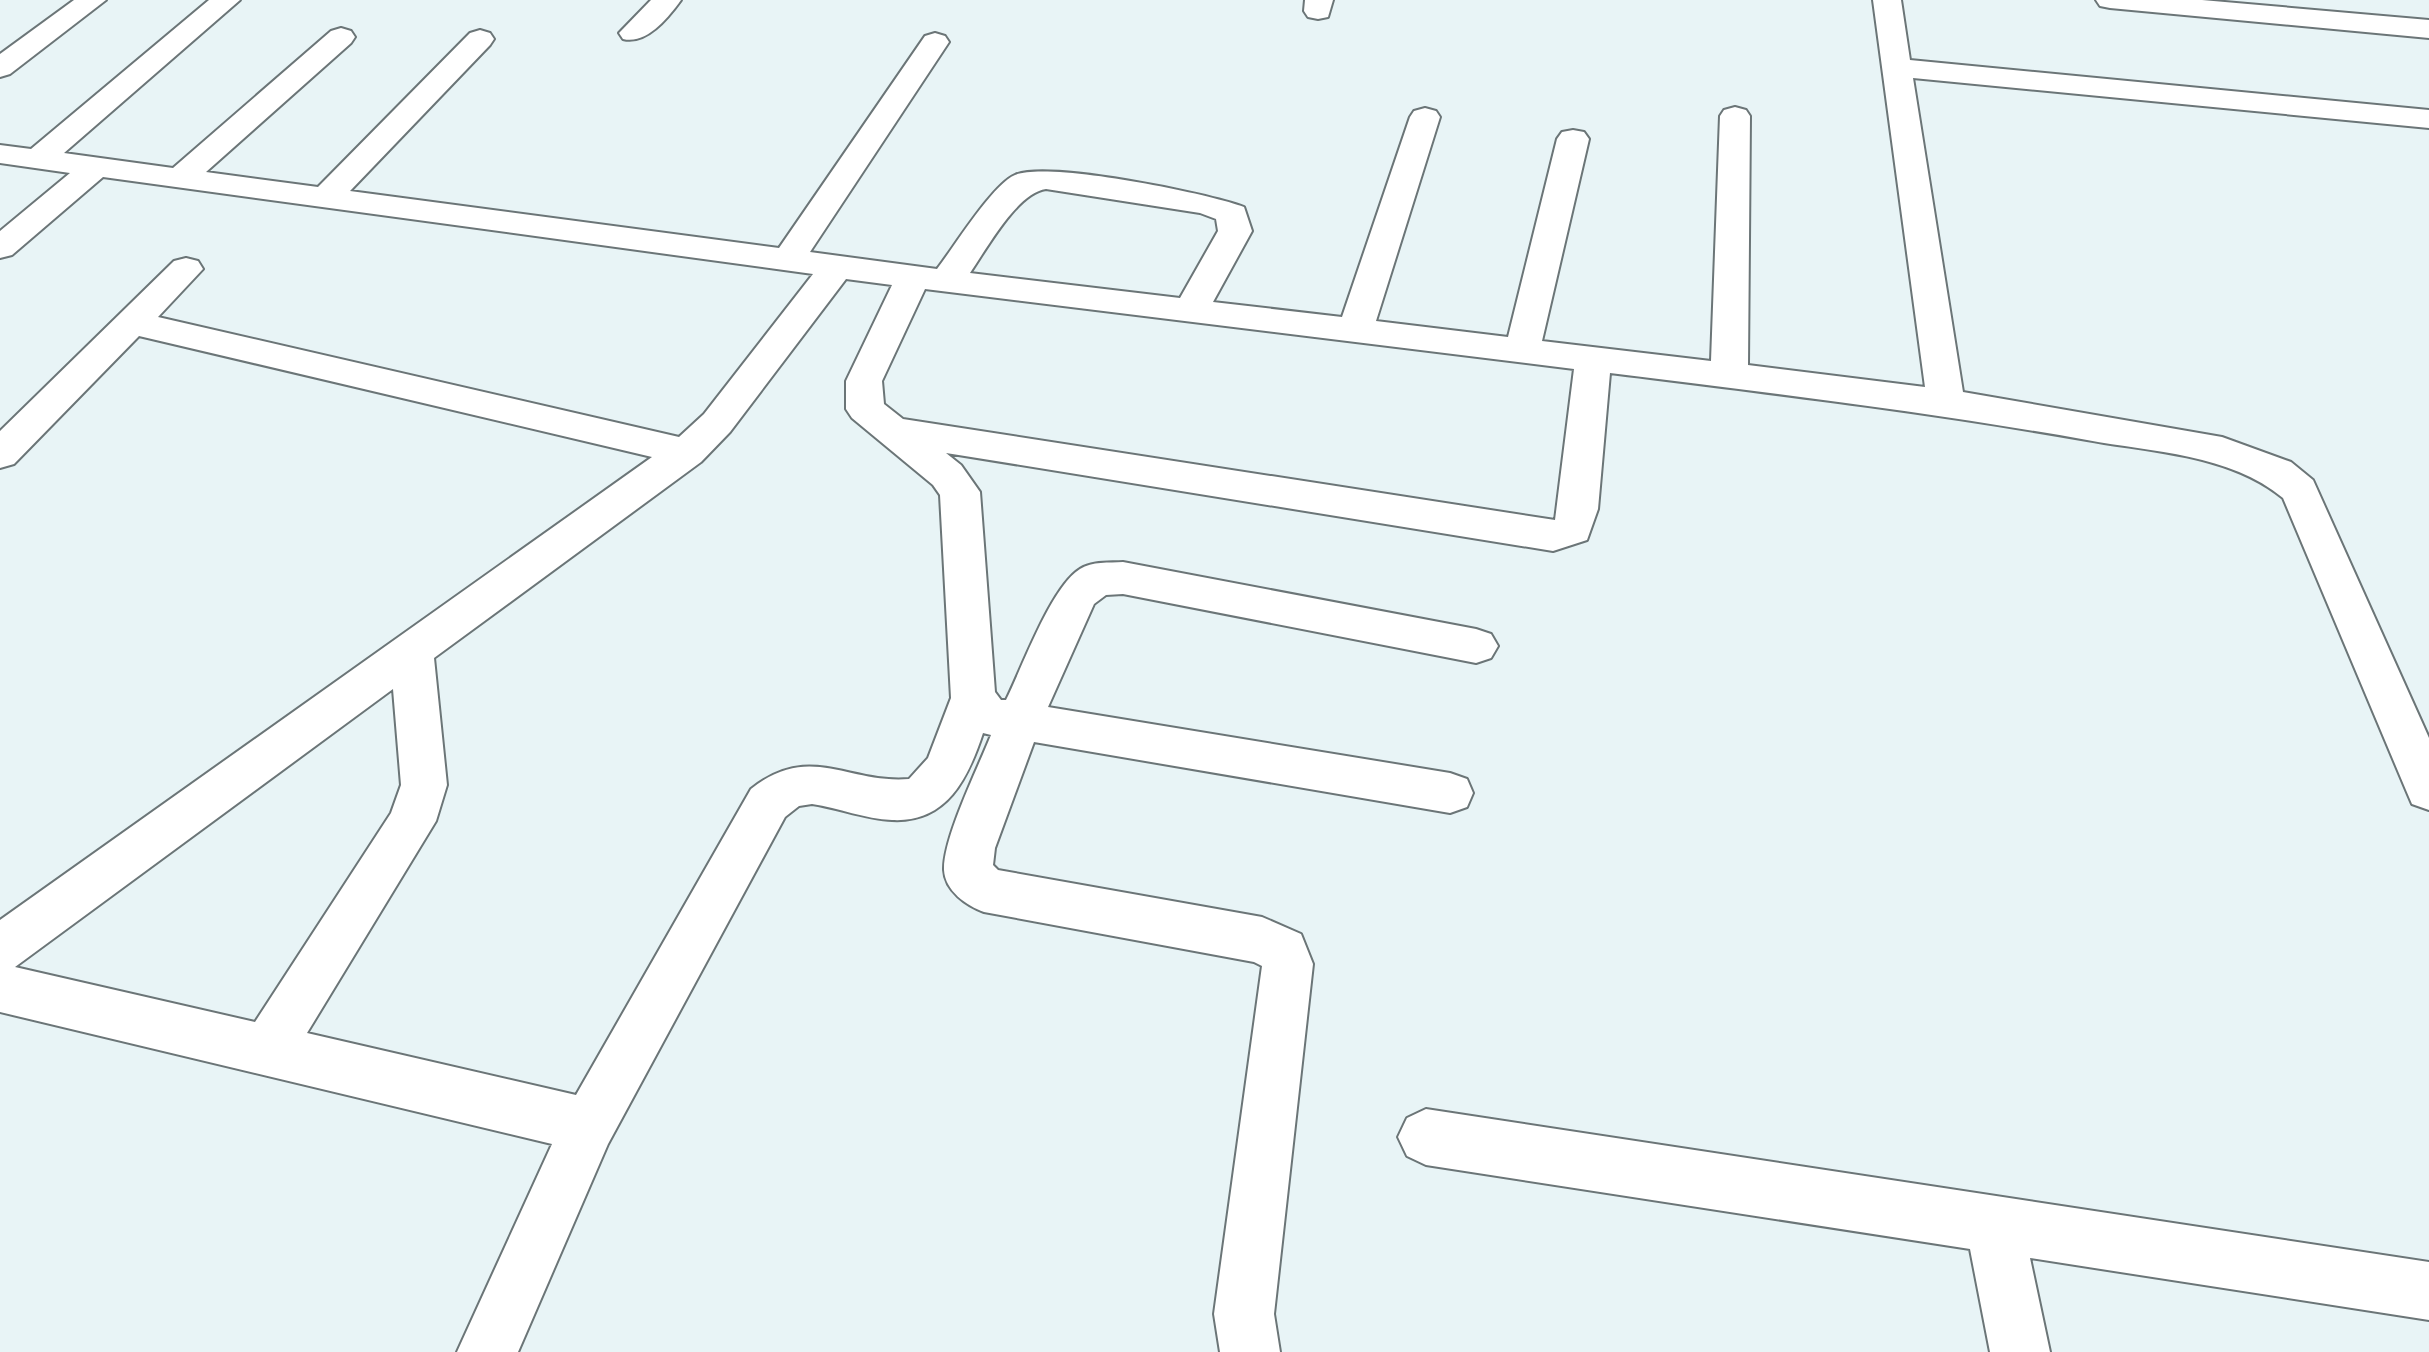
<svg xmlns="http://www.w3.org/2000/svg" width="2429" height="1352" viewBox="0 0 2429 1352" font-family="'Varela Round',sans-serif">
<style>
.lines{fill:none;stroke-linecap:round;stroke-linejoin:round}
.minor-casing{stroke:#6b7577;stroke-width:4}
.minor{fill:#fff;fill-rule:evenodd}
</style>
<rect width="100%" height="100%" fill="#e8f4f6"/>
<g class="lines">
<defs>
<g id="minor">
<path d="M 74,0 L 106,0 L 10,74 L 0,77 L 0,54 Z"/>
<path d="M 209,0 L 240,0 L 64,153 L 173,168 L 331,31 L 341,28 L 351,31 L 355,37 L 351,43 L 206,172 L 318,187 L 470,33 L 480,30 L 490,33 L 494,39 L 490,45 L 350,191 L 779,248 L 925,36 L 935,33 L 945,36 L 949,42 L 810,252 L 937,269 C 954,247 993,184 1015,175 C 1048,161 1207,193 1244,207 L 1252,231 L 1213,302 L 1342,317 L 1410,117 L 1414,111 L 1425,108 L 1436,111 L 1440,117 L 1376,321 L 1508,337 L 1557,139 L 1562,132 L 1573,130 L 1584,132 L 1589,139 L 1542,341 L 1711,361 L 1720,116 L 1724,110 L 1735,107 L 1746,110 L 1750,116 L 1748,365 L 1925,387 L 1873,0 L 1901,0 L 1910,60 L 2429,110 L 2429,128 L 1913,78 L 1963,392 L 2222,437 L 2291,462 L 2313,480 L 2429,738 L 2429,810 L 2412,804 L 2406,790 L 2283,498 C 2230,454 2152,452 2087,440 C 1929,412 1770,393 1610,373 L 1598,509 L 1587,540 L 1553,551 L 946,453 L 961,465 L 980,492 L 995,692 L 1001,700 L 1006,700 C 1022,668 1051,587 1080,569 C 1092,561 1109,563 1123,562 L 1476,629 L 1491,634 L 1498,646 L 1491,658 L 1476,663 L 1123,594 L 1106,595 L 1094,604 L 1048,707 L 1450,773 L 1467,779 L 1473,793 L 1467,807 L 1450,813 L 1034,742 L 995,848 L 993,865 L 998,870 L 1262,917 L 1301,934 L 1313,964 L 1274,1314 L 1280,1352 L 1220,1352 L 1214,1314 L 1262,966 L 1254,962 L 984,912 C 967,906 945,891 944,870 C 943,838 978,768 991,735 L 983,733 C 968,778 947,823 892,820 C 865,819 839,808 812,804 L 799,806 L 785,817 L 608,1144 L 518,1352 L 457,1352 L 552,1144 L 0,1012 L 0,920 L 652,457 L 139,336 L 14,464 L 0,468 L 0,431 L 174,261 L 186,258 L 198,261 L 203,269 L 158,317 L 679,437 L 704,414 L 813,274 L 103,177 L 12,255 L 0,258 L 0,231 L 70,173 L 0,163 L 0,145 L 31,149 ZM 1046,189 L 1200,213 L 1216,219 L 1218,231 L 1180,298 L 970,273 C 987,248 1017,193 1046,189 ZM 846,279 L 892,285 L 846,381 L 846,409 L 852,418 L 933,485 L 940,495 L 951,698 L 928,758 L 909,779 C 847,784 810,742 751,789 L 576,1095 L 307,1033 L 436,821 L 447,785 L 434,658 L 701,462 L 730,432 ZM 925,289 L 1574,369 L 1555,520 L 903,419 L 884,404 L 882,381 ZM 393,689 L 401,785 L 391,813 L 255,1022 L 15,967 Z"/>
<path d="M 651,0 L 681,0 C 668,18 646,45 623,39 L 619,33 Z"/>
<path d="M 1305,0 L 1333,0 L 1328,17 L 1318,19 L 1308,17 L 1304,11 Z"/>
<path d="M 2096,0 L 2202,0 L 2429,20 L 2429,38 L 2110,8 L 2100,6 Z"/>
<path d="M 1426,1109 L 2429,1262 L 2429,1320 L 2030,1258 L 2050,1352 L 1990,1352 L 1970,1249 L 1426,1165 L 1407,1156 L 1398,1137 L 1407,1118 Z"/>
</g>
</defs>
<use href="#minor" class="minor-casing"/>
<use href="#minor" class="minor"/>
</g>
</svg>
